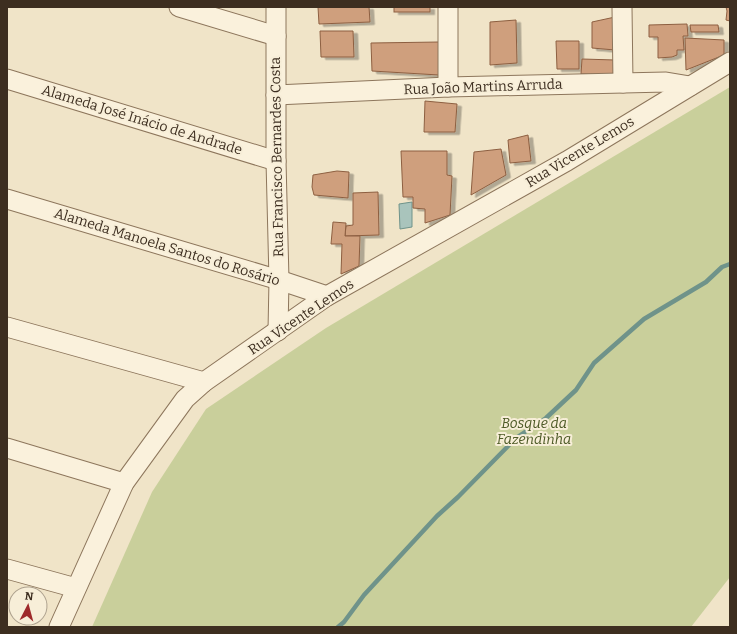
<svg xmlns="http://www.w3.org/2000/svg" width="737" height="634" viewBox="0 0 737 634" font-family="Bitter,serif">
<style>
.green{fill:#c9cf9b}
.water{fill:#a9c4bc;stroke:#6f938a}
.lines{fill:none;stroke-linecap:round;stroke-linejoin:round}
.stream{stroke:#6f938a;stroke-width:4.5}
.building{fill:#cf9f7d;stroke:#8d5f41;filter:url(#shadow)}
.minor-casing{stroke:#8d765c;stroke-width:21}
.minor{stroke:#faf1dc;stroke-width:19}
.labels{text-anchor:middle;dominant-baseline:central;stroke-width:4;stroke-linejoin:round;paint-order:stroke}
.street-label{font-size:14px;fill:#3d2e20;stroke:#f7eed8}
.park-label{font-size:14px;font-style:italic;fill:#4d5a26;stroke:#f7eed8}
</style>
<defs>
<filter id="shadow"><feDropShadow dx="4.5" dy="2.5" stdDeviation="0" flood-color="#0004"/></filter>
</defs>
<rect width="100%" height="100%" fill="#f0e4c8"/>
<path class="green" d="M 730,87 L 730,577 L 691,627 L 92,627 L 152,492 L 206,409 L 326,328 Z"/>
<path class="water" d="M 412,202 L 412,227 L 400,229 L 399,204 Z"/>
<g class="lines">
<path class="stream" d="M 338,627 L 344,622 L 364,595 L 437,516 L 458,497 L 516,438 L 546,418 L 576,390 L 594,363 L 644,319 L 706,282 L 722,267 L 730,264"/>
</g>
<g class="building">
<path d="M 318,7 L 369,7 L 370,22 L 319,24 Z"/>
<rect x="394" y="7" width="36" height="5"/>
<path d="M 726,7 L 730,7 L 730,21 L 726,20 L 727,11 Z"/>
<path d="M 615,17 L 615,50 L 592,48 L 592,22 Z"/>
<path d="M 516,20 L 517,63 L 490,65 L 490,22 Z"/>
<path d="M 687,24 L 688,36 L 683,36 L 684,50 L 677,50 L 677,55 L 672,57 L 658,58 L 658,37 L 649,37 L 649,25 Z"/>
<path d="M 690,25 L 718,25 L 719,32 L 691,32 Z"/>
<path d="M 320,31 L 353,31 L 354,57 L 321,57 Z"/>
<path d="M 685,38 L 724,40 L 724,55 L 686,70 Z"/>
<path d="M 556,41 L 579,41 L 579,69 L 557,69 Z"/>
<path d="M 439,42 L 439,75 L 372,71 L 371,43 Z"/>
<path d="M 582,59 L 615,60 L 615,75 L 581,74 Z"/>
<path d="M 425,101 L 457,104 L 455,132 L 424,132 Z"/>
<path d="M 528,135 L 531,161 L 510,163 L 508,140 Z"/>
<path d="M 501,149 L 506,175 L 471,195 L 474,152 Z"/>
<path d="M 401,151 L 447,151 L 447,175 L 452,176 L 450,215 L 425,223 L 425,209 L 413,208 L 413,197 L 403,197 Z"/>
<path d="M 337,171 L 349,172 L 348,198 L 314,195 L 312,187 L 313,175 Z"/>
<path d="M 378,192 L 379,235 L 345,236 L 346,226 L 353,225 L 353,193 Z"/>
<path d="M 333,222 L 346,223 L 345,236 L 360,236 L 359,266 L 341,274 L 342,244 L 331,244 Z"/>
</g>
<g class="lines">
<defs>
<g id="minor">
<path d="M 179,7 L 276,36"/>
<path d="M 276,7 L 276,161 L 279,280 L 278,331"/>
<path d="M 448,7 L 448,87"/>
<path d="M 622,7 L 623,83"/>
<path d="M 7,79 L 276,161"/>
<path d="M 276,95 L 448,87 L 666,82 L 690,86"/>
<path d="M 7,199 L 279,280 L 327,296"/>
<path d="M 7,327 L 204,382"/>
<path d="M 7,448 L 124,483"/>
<path d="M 7,569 L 76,588"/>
<path d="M 59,627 L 124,483 L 185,399 L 204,382 L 327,296 L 567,161 L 730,62"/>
</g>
</defs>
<use href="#minor" class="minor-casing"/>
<use href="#minor" class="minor"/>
</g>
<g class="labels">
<g class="street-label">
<text transform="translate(483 87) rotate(-2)">Rua João Martins Arruda</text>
<text transform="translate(142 120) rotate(17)">Alameda José Inácio de Andrade</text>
<text transform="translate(580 152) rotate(-31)">Rua Vicente Lemos</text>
<text transform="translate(277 157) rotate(-91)">Rua Francisco Bernardes Costa</text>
<text transform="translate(167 247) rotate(17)">Alameda Manoela Santos do Rosário</text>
<text transform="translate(301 317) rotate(-34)">Rua Vicente Lemos</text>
</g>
<g class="park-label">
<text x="534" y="423">Bosque da<tspan x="534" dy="16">Fazendinha</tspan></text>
</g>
</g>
<rect width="737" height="634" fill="none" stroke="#3d2e20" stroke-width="16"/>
<g transform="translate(28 606) rotate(6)"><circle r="19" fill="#f7eed8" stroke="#ada18e"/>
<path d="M0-3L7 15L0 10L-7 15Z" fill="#9e2a2b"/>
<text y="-6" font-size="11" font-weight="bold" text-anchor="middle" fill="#3d2e20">N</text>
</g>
</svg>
